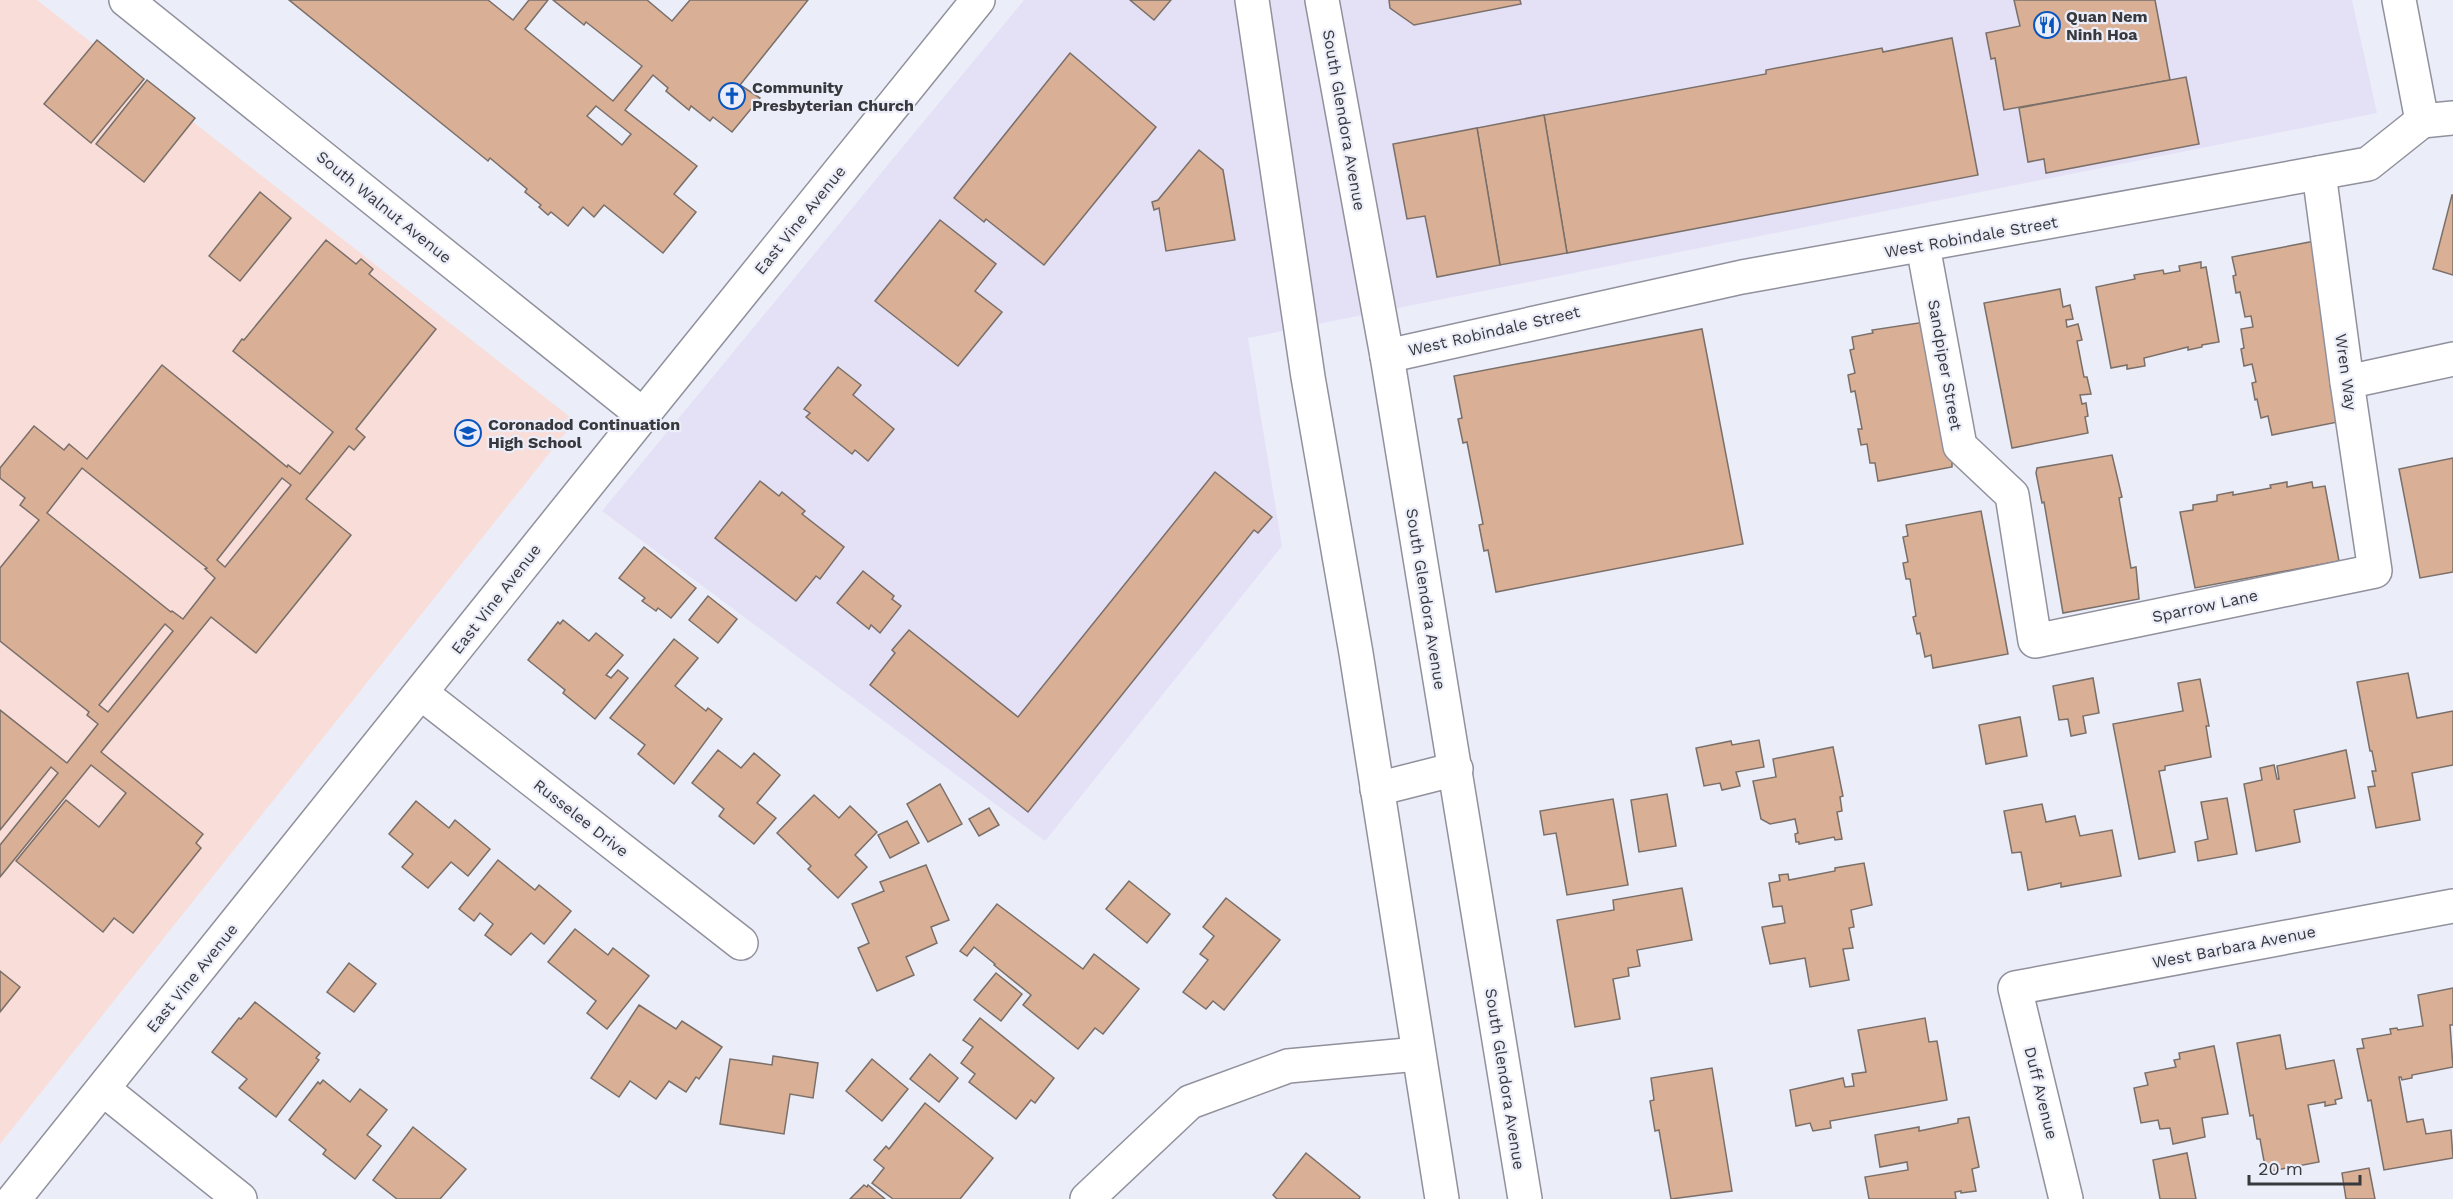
<svg xmlns="http://www.w3.org/2000/svg" width="2453" height="1199" viewBox="0 0 2453 1199" font-family="'Work Sans',sans-serif">
<style>
.commercial{fill:#e4e1f7}
.education{fill:#f8ddd9}
.building{fill:#d9af95;stroke:#7a6f69;stroke-width:1.5;fill-rule:evenodd}
.lines{fill:none;stroke-linecap:round;stroke-linejoin:round}
.minor-casing{stroke:#90919c;stroke-width:36}
.major-casing{stroke:#90919c;stroke-width:36}
.minor{stroke:#fff;stroke-width:33}
.major{stroke:#fff;stroke-width:33}
.labels{text-anchor:middle;dominant-baseline:central;stroke-width:4.5;stroke-linejoin:round;paint-order:stroke}
.poi-label{font-size:16px;font-weight:bold;fill:#38393d;stroke:#ebedf9;text-anchor:start}
.street-label{font-size:16px;fill:#38393d;stroke:#ebedf9}
</style>
<rect width="100%" height="100%" fill="#ebedf9"/>
<path class="commercial" d="M 1024,0 L 2352,0 L 2377,113 L 1248,338 L 1282,546 L 1045,841 L 602,511 Z"/>
<path class="education" d="M 0,0 L 37,0 L 575,421 L 0,1144 Z"/>
<g class="building">
<path d="M 289,0 L 488,0 L 513,20 L 529,0 L 548,0 L 525,29 L 613,101 L 642,66 L 586,22 L 584,25 L 553,0 L 647,0 L 672,21 L 690,0 L 808,0 L 740,85 L 760,98 L 732,132 L 713,117 L 710,121 L 691,106 L 689,110 L 666,91 L 668,88 L 653,75 L 625,110 L 697,166 L 674,194 L 696,212 L 663,253 L 604,205 L 594,217 L 583,207 L 568,226 L 551,212 L 548,215 L 539,207 L 541,205 L 525,192 L 527,189 L 490,158 L 488,161 ZM 596,106 L 631,134 L 622,145 L 587,116 Z"/>
<path d="M 1130,0 L 1171,0 L 1154,20 Z"/>
<path d="M 1389,0 L 1520,0 L 1521,4 L 1414,25 L 1390,8 Z"/>
<path d="M 2014,0 L 2155,0 L 2170,80 L 2004,110 L 1995,58 L 1991,59 L 1986,33 L 2020,26 Z"/>
<path d="M 1952,38 L 1978,175 L 1567,253 L 1544,115 L 1766,74 L 1766,70 L 1882,48 L 1883,52 Z"/>
<path d="M 97,40 L 144,79 L 91,143 L 44,104 Z"/>
<path d="M 1070,53 L 1156,127 L 1044,265 L 986,219 L 984,222 L 954,198 Z"/>
<path d="M 2186,77 L 2199,144 L 2046,173 L 2044,159 L 2028,162 L 2019,108 Z"/>
<path d="M 147,80 L 195,118 L 144,182 L 96,144 Z"/>
<path d="M 1544,115 L 1567,253 L 1500,265 L 1477,128 Z"/>
<path d="M 1477,128 L 1500,265 L 1437,277 L 1425,216 L 1407,219 L 1393,144 Z"/>
<path d="M 1199,150 L 1223,170 L 1235,240 L 1166,251 L 1159,208 L 1154,210 L 1152,202 L 1158,200 Z"/>
<path d="M 260,192 L 291,218 L 240,281 L 209,256 Z"/>
<path d="M 2452,195 L 2453,195 L 2453,275 L 2433,269 Z"/>
<path d="M 940,220 L 996,264 L 975,291 L 1002,312 L 958,366 L 875,301 Z"/>
<path d="M 326,240 L 356,264 L 361,259 L 373,269 L 369,274 L 436,329 L 356,429 L 365,437 L 354,450 L 349,446 L 306,499 L 351,535 L 256,653 L 211,617 L 101,752 L 203,834 L 196,843 L 201,848 L 133,933 L 114,918 L 103,932 L 16,861 L 66,800 L 99,827 L 126,793 L 91,765 L 0,877 L 0,845 L 58,773 L 51,767 L 0,830 L 0,710 L 67,763 L 98,724 L 87,715 L 89,712 L 0,641 L 0,568 L 39,520 L 20,505 L 25,498 L 0,478 L 0,468 L 34,426 L 64,450 L 69,444 L 87,459 L 162,365 L 287,467 L 288,465 L 300,474 L 333,432 L 233,351 L 242,339 L 244,340 ZM 82,468 L 207,568 L 205,569 L 215,578 L 183,619 L 172,611 L 171,612 L 47,513 ZM 282,478 L 291,485 L 225,567 L 217,560 ZM 165,624 L 173,631 L 108,712 L 99,705 Z"/>
<path d="M 2315,241 L 2348,420 L 2272,435 L 2268,416 L 2261,418 L 2257,399 L 2255,400 L 2252,383 L 2256,382 L 2252,364 L 2244,366 L 2241,349 L 2244,348 L 2241,329 L 2253,327 L 2251,316 L 2245,317 L 2240,292 L 2236,293 L 2233,276 L 2236,275 L 2232,257 Z"/>
<path d="M 2201,262 L 2201,268 L 2206,267 L 2219,342 L 2202,345 L 2202,347 L 2188,350 L 2188,347 L 2144,358 L 2145,366 L 2127,369 L 2127,365 L 2111,368 L 2096,287 L 2135,279 L 2134,275 L 2163,270 L 2164,274 L 2180,271 L 2179,266 Z"/>
<path d="M 2060,289 L 2063,307 L 2070,305 L 2073,319 L 2066,320 L 2067,327 L 2078,324 L 2082,340 L 2077,341 L 2084,377 L 2087,377 L 2091,394 L 2080,395 L 2082,404 L 2086,403 L 2088,416 L 2085,417 L 2088,433 L 2012,448 L 1984,303 Z"/>
<path d="M 1925,322 L 1954,462 L 1952,463 L 1952,467 L 1878,481 L 1875,463 L 1870,463 L 1867,444 L 1861,445 L 1858,429 L 1862,429 L 1855,391 L 1851,392 L 1848,375 L 1855,373 L 1850,350 L 1854,349 L 1852,337 L 1873,333 L 1872,330 Z"/>
<path d="M 1702,329 L 1743,544 L 1496,592 L 1488,550 L 1484,551 L 1479,525 L 1483,524 L 1467,442 L 1463,443 L 1458,419 L 1462,418 L 1454,376 Z"/>
<path d="M 838,367 L 861,385 L 853,395 L 894,429 L 868,461 L 855,450 L 852,454 L 806,417 L 810,413 L 804,409 Z"/>
<path d="M 2112,455 L 2122,497 L 2119,498 L 2131,568 L 2136,567 L 2139,599 L 2063,613 L 2044,502 L 2042,503 L 2036,473 L 2037,468 Z"/>
<path d="M 2453,458 L 2453,572 L 2420,578 L 2399,469 Z"/>
<path d="M 1215,472 L 1272,517 L 1258,533 L 1254,530 L 1028,812 L 870,685 L 895,653 L 892,650 L 909,630 L 1018,717 Z"/>
<path d="M 760,481 L 779,496 L 782,492 L 805,511 L 802,514 L 844,547 L 820,579 L 816,576 L 796,601 L 715,538 Z"/>
<path d="M 2287,482 L 2287,487 L 2312,482 L 2313,488 L 2325,486 L 2339,561 L 2195,588 L 2180,512 L 2193,510 L 2193,505 L 2217,501 L 2217,495 L 2233,492 L 2233,495 L 2271,488 L 2270,485 Z"/>
<path d="M 1981,511 L 2008,654 L 1933,668 L 1931,655 L 1925,657 L 1920,633 L 1917,634 L 1913,617 L 1916,616 L 1910,579 L 1906,579 L 1903,563 L 1908,562 L 1903,537 L 1908,536 L 1906,525 Z"/>
<path d="M 644,547 L 696,588 L 671,618 L 658,608 L 656,611 L 642,601 L 645,598 L 619,578 Z"/>
<path d="M 863,571 L 894,596 L 892,599 L 901,606 L 880,633 L 871,625 L 869,629 L 837,603 Z"/>
<path d="M 708,596 L 737,619 L 718,643 L 689,620 Z"/>
<path d="M 563,620 L 589,641 L 596,633 L 623,655 L 606,675 L 611,678 L 618,670 L 628,678 L 595,719 L 563,693 L 565,690 L 528,660 L 558,622 L 560,624 Z"/>
<path d="M 674,639 L 698,658 L 675,686 L 706,711 L 708,708 L 722,719 L 674,784 L 638,754 L 645,745 L 610,718 Z"/>
<path d="M 2408,673 L 2417,718 L 2453,711 L 2453,765 L 2412,773 L 2420,820 L 2376,828 L 2368,787 L 2375,786 L 2372,771 L 2376,771 L 2372,751 L 2370,751 L 2357,682 Z"/>
<path d="M 2093,678 L 2099,713 L 2083,716 L 2086,733 L 2071,736 L 2068,719 L 2059,720 L 2053,686 Z"/>
<path d="M 2200,679 L 2209,726 L 2206,726 L 2211,757 L 2165,766 L 2165,770 L 2159,771 L 2175,852 L 2139,859 L 2113,724 L 2183,711 L 2178,683 Z"/>
<path d="M 2020,717 L 2027,756 L 1986,764 L 1979,725 Z"/>
<path d="M 1759,740 L 1764,767 L 1736,772 L 1740,786 L 1722,790 L 1720,783 L 1704,786 L 1696,748 L 1731,741 L 1732,745 Z"/>
<path d="M 1833,747 L 1843,796 L 1840,797 L 1842,811 L 1837,812 L 1842,839 L 1835,840 L 1834,837 L 1799,844 L 1799,842 L 1796,842 L 1795,834 L 1798,833 L 1795,819 L 1770,824 L 1761,819 L 1753,781 L 1776,777 L 1773,759 Z"/>
<path d="M 718,750 L 741,768 L 754,753 L 780,775 L 757,803 L 776,818 L 754,844 L 719,816 L 724,809 L 692,783 Z"/>
<path d="M 2346,750 L 2355,798 L 2294,810 L 2300,842 L 2256,851 L 2244,784 L 2262,780 L 2260,768 L 2274,765 L 2277,779 L 2279,779 L 2277,766 Z"/>
<path d="M 940,784 L 962,824 L 928,842 L 907,804 Z"/>
<path d="M 1667,794 L 1676,846 L 1639,852 L 1631,800 Z"/>
<path d="M 814,795 L 839,818 L 850,806 L 877,832 L 855,855 L 867,867 L 838,898 L 808,869 L 811,866 L 777,833 Z"/>
<path d="M 2227,798 L 2237,854 L 2198,861 L 2195,842 L 2208,839 L 2201,802 Z"/>
<path d="M 1613,799 L 1628,885 L 1567,895 L 1556,833 L 1544,835 L 1540,811 Z"/>
<path d="M 416,801 L 449,828 L 455,820 L 490,849 L 468,876 L 451,862 L 428,888 L 402,867 L 413,854 L 389,834 Z"/>
<path d="M 2042,804 L 2046,822 L 2075,816 L 2080,836 L 2112,830 L 2121,876 L 2061,887 L 2061,883 L 2028,890 L 2021,852 L 2012,853 L 2004,811 Z"/>
<path d="M 989,808 L 999,825 L 979,836 L 969,819 Z"/>
<path d="M 907,821 L 919,843 L 890,858 L 878,835 Z"/>
<path d="M 498,860 L 535,890 L 539,885 L 571,911 L 544,944 L 531,933 L 511,955 L 485,935 L 493,924 L 480,913 L 474,921 L 459,909 Z"/>
<path d="M 1864,863 L 1872,905 L 1851,910 L 1854,927 L 1849,928 L 1853,948 L 1843,949 L 1849,980 L 1810,987 L 1805,958 L 1770,964 L 1762,927 L 1785,923 L 1782,906 L 1773,907 L 1769,883 L 1780,881 L 1779,875 L 1788,874 L 1789,880 L 1835,871 L 1835,868 Z"/>
<path d="M 926,865 L 949,920 L 931,927 L 937,943 L 906,957 L 914,975 L 877,991 L 858,948 L 869,943 L 852,904 L 884,891 L 880,882 Z"/>
<path d="M 1129,881 L 1170,914 L 1147,943 L 1106,909 Z"/>
<path d="M 1682,888 L 1692,940 L 1637,950 L 1640,966 L 1628,968 L 1629,976 L 1613,979 L 1620,1019 L 1575,1027 L 1557,920 L 1614,910 L 1613,900 Z"/>
<path d="M 1226,898 L 1280,940 L 1224,1010 L 1213,1001 L 1206,1009 L 1183,992 L 1208,960 L 1200,954 L 1214,936 L 1203,927 Z"/>
<path d="M 997,904 L 1083,969 L 1094,954 L 1139,989 L 1103,1034 L 1095,1028 L 1078,1049 L 1023,1005 L 1031,995 L 994,965 L 995,964 L 974,947 L 967,956 L 960,951 Z"/>
<path d="M 575,929 L 608,955 L 613,948 L 649,976 L 607,1029 L 587,1013 L 596,1001 L 548,962 Z"/>
<path d="M 349,963 L 376,984 L 354,1012 L 327,992 Z"/>
<path d="M 0,971 L 20,987 L 0,1012 Z"/>
<path d="M 996,973 L 1022,994 L 1001,1021 L 974,1000 Z"/>
<path d="M 2453,988 L 2453,1025 L 2450,1025 L 2453,1067 L 2412,1075 L 2412,1078 L 2402,1080 L 2401,1077 L 2399,1077 L 2407,1122 L 2423,1119 L 2426,1134 L 2451,1130 L 2453,1158 L 2384,1170 L 2371,1100 L 2368,1101 L 2357,1049 L 2364,1048 L 2362,1039 L 2391,1034 L 2390,1029 L 2397,1028 L 2398,1030 L 2423,1026 L 2418,995 Z"/>
<path d="M 255,1002 L 320,1053 L 316,1058 L 319,1060 L 276,1117 L 239,1088 L 247,1079 L 212,1052 L 239,1018 L 241,1019 Z"/>
<path d="M 639,1005 L 676,1029 L 682,1021 L 722,1047 L 699,1079 L 696,1077 L 686,1092 L 669,1081 L 656,1099 L 630,1081 L 619,1097 L 591,1078 Z"/>
<path d="M 980,1018 L 1054,1078 L 1035,1103 L 1031,1100 L 1016,1119 L 969,1082 L 975,1074 L 961,1063 L 973,1047 L 963,1040 Z"/>
<path d="M 1925,1018 L 1929,1042 L 1937,1041 L 1947,1100 L 1830,1121 L 1831,1128 L 1813,1131 L 1810,1123 L 1796,1126 L 1790,1090 L 1843,1078 L 1845,1087 L 1854,1086 L 1852,1074 L 1866,1072 L 1858,1030 Z"/>
<path d="M 2280,1035 L 2286,1069 L 2334,1060 L 2342,1098 L 2335,1100 L 2336,1104 L 2325,1106 L 2325,1102 L 2308,1105 L 2319,1162 L 2266,1172 L 2260,1139 L 2257,1139 L 2253,1115 L 2250,1116 L 2237,1043 Z"/>
<path d="M 2214,1046 L 2228,1114 L 2202,1118 L 2205,1137 L 2173,1144 L 2170,1128 L 2160,1129 L 2158,1120 L 2141,1123 L 2134,1088 L 2148,1085 L 2145,1073 L 2176,1067 L 2174,1060 L 2180,1059 L 2179,1053 Z"/>
<path d="M 930,1054 L 958,1078 L 939,1102 L 910,1079 Z"/>
<path d="M 773,1056 L 818,1063 L 813,1098 L 790,1094 L 784,1134 L 720,1124 L 730,1059 L 772,1065 Z"/>
<path d="M 872,1059 L 908,1089 L 882,1121 L 846,1091 Z"/>
<path d="M 1712,1068 L 1732,1191 L 1671,1199 L 1659,1130 L 1655,1131 L 1650,1101 L 1654,1100 L 1651,1078 Z"/>
<path d="M 323,1080 L 350,1102 L 360,1089 L 387,1110 L 367,1135 L 381,1146 L 355,1179 L 323,1154 L 326,1150 L 289,1120 L 318,1082 L 320,1084 Z"/>
<path d="M 925,1103 L 993,1158 L 960,1199 L 893,1199 L 872,1183 L 884,1168 L 874,1160 L 886,1146 L 889,1149 Z"/>
<path d="M 1969,1117 L 1979,1167 L 1972,1169 L 1976,1191 L 1961,1193 L 1961,1191 L 1955,1192 L 1956,1199 L 1869,1199 L 1865,1177 L 1908,1170 L 1907,1162 L 1880,1167 L 1875,1135 L 1919,1127 L 1919,1131 L 1958,1123 L 1958,1119 Z"/>
<path d="M 413,1127 L 466,1169 L 440,1199 L 397,1199 L 373,1180 Z"/>
<path d="M 1306,1153 L 1360,1197 L 1359,1199 L 1277,1199 L 1273,1195 Z"/>
<path d="M 2187,1153 L 2196,1199 L 2160,1199 L 2153,1160 Z"/>
<path d="M 2369,1168 L 2375,1199 L 2346,1199 L 2342,1173 Z"/>
<path d="M 864,1185 L 867,1187 L 868,1185 L 885,1199 L 850,1199 Z"/>
</g>
<g class="lines">
<defs>
<g id="minor">
<path d="M 126,0 L 643,415"/>
<path d="M 2399,0 L 2422,121"/>
<path d="M 2422,121 L 2453,118"/>
<path d="M 1923,246 L 1960,446 L 2012,495 L 2035,641 L 2375,571 L 2347,382 L 2319,173"/>
<path d="M 1387,356 L 1742,277 L 2368,164 L 2422,121"/>
<path d="M 2347,382 L 2453,359"/>
<path d="M 421,693 L 741,943"/>
<path d="M 103,1089 L 240,1199"/>
<path d="M 14,1199 L 643,415 L 978,0"/>
<path d="M 1087,1199 L 1190,1102 L 1288,1066 L 1418,1054"/>
<path d="M 2066,1199 L 2015,988 L 2453,906"/>
</g>
<g id="major">
<path d="M 1252,0 L 1308,377 L 1356,653 L 1442,1199"/>
<path d="M 1322,0 L 1387,356 L 1525,1199"/>
<path d="M 1377,789 L 1456,769"/>
</g>
</defs>
<use href="#minor" class="minor-casing"/>
<use href="#major" class="major-casing"/>
<use href="#minor" class="minor"/>
<use href="#major" class="major"/>
</g>
<defs>
<symbol id="restaurant-ring" viewBox="-11 -11 22 22"><circle r="9.5" fill="#ebedf9" stroke="#0955bf" stroke-width="1.5"/><path d="M-5-6h1v4h1v-4h1v4h1v-4h1v5L-1.5 .5V6h-2V.5L-5-1ZM5-6V6H3V1.5H1.5Q1.5-4 5-6Z" fill="#0955bf"/></symbol>
<symbol id="church-ring" viewBox="-11 -11 22 22"><circle r="9.5" fill="#ebedf9" stroke="#0955bf" stroke-width="1.5"/><path d="M-1.2-6h2.4v3.5h3.3v2.4h-3.3V6h-2.4V-.1h-3.3v-2.4h3.3Z" fill="#0955bf"/></symbol>
<symbol id="school-ring" viewBox="-11 -11 22 22"><circle r="9.5" fill="#ebedf9" stroke="#0955bf" stroke-width="1.5"/><path d="M0-5L7-2L0 1L-7-2ZM-4 1L0 2.5L4 1V4Q0 6-4 4Z" fill="#0955bf"/></symbol>
</defs>
<g fill-rule="evenodd">
<use href="#restaurant-ring" x="2032" y="10" width="30" height="30"/>
<use href="#church-ring" x="717" y="81" width="30" height="30"/>
<use href="#school-ring" x="453" y="418" width="30" height="30"/>
</g>
<g class="labels">
<g class="poi-label">
<text x="2066" y="16">Quan Nem<tspan x="2066" dy="18">Ninh Hoa</tspan></text>
<text x="752" y="87">Community<tspan x="752" dy="18">Presbyterian Church</tspan></text>
<text x="488" y="424">Coronadod Continuation<tspan x="488" dy="18">High School</tspan></text>
</g>
<g class="street-label">
<text transform="translate(1344 120) rotate(80)">South Glendora Avenue</text>
<text transform="translate(384 207) rotate(39)">South Walnut Avenue</text>
<text transform="translate(800 220) rotate(-51)">East Vine Avenue</text>
<text transform="translate(1971 237) rotate(-10)">West Robindale Street</text>
<text transform="translate(1494 331) rotate(-13)">West Robindale Street</text>
<text transform="translate(1945 365) rotate(80)">Sandpiper Street</text>
<text transform="translate(2346 372) rotate(82)">Wren Way</text>
<text transform="translate(496 599) rotate(-52)">East Vine Avenue</text>
<text transform="translate(1426 599) rotate(81)">South Glendora Avenue</text>
<text transform="translate(2205 606) rotate(-12)">Sparrow Lane</text>
<text transform="translate(581 818) rotate(38)">Russelee Drive</text>
<text transform="translate(2234 947) rotate(-11)">West Barbara Avenue</text>
<text transform="translate(192 978) rotate(-51)">East Vine Avenue</text>
<text transform="translate(1505 1079) rotate(81)">South Glendora Avenue</text>
<text transform="translate(2041 1093) rotate(76)">Duff Avenue</text>
</g>
</g>
<path d="M2249 1175v9h111v-9" fill="none" stroke="#38393d" stroke-width="3"/>
<text x="2258" y="1175" font-size="18" fill="#38393d" stroke="#ebedf9" stroke-width="4.5" paint-order="stroke">20 m</text>
</svg>
